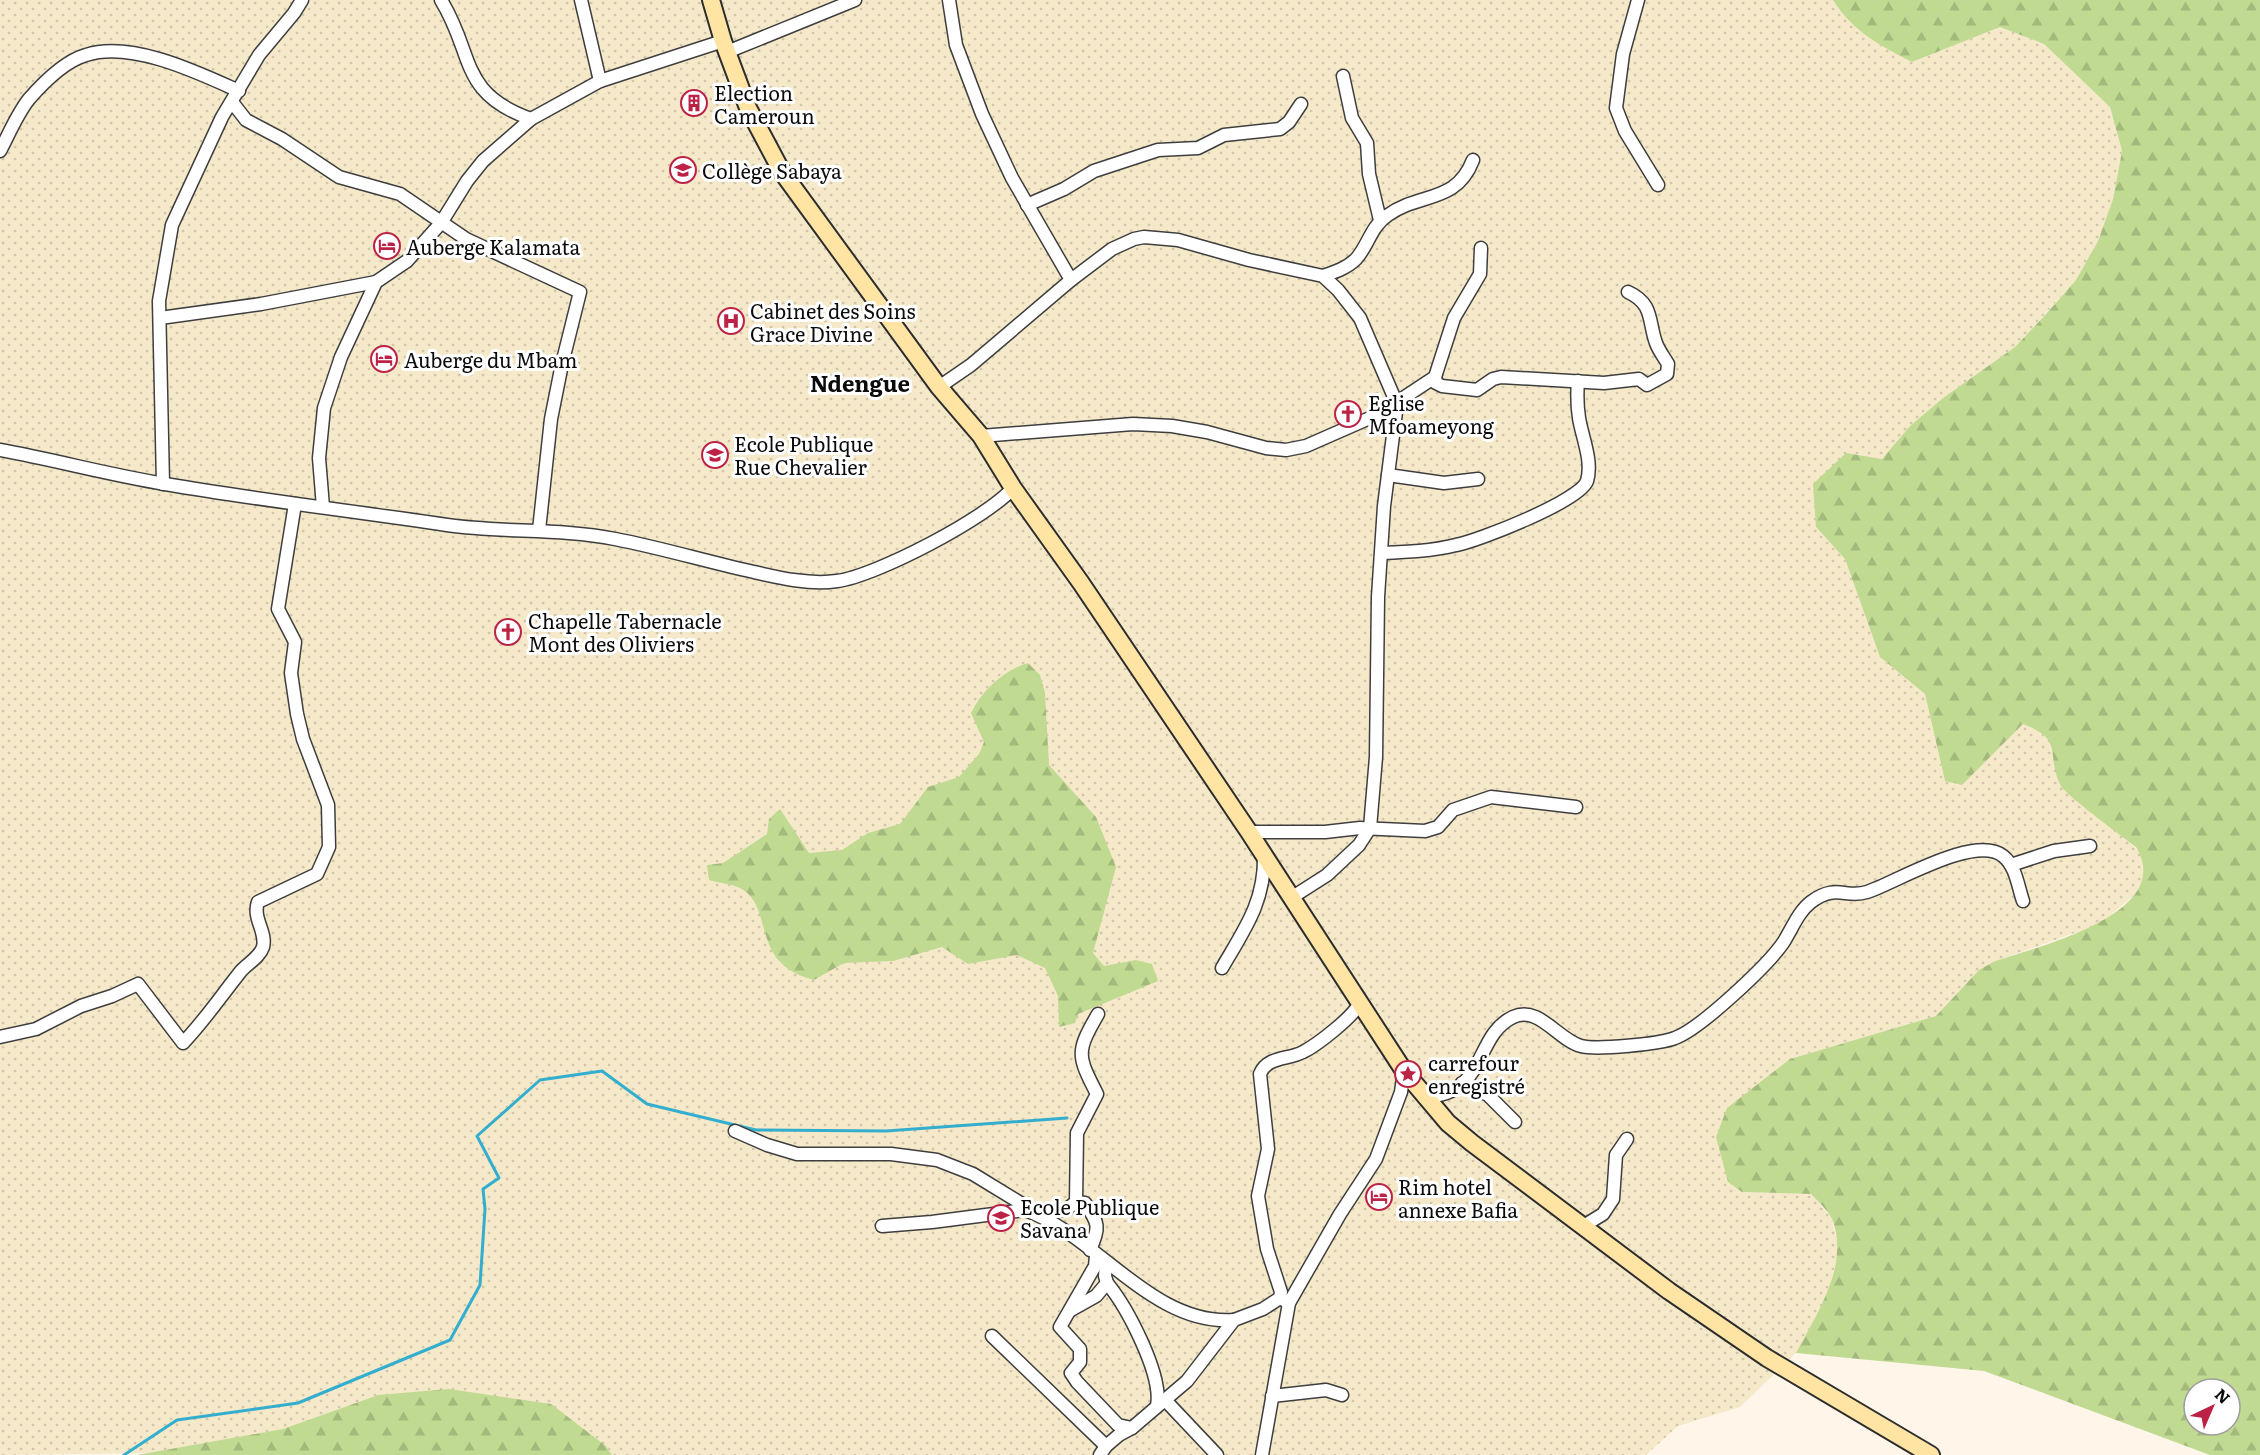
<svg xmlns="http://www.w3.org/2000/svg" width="2260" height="1455" viewBox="0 0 2260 1455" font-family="Literata,serif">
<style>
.farmland{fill:url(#farmland-dots)}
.forest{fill:url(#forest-firs);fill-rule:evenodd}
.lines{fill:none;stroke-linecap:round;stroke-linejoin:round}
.stream{stroke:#33aecf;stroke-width:3}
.street-casing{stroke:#3e3e3e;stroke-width:15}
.secondary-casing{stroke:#2d2d2d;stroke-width:20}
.street{stroke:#fff;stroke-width:12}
.secondary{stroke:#ffe4a4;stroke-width:16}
.labels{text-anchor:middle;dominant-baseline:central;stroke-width:6;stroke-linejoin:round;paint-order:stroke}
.poi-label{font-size:20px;fill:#0b0b0b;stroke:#fff;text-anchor:start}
.quarter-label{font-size:22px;font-weight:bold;fill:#0b0b0b;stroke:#fff}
</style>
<defs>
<pattern id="farmland-dots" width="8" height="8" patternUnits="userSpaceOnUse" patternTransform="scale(1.5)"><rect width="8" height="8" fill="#f5e9c9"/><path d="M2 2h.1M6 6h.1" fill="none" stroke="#d1c6ab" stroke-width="1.8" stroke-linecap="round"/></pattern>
<pattern id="forest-firs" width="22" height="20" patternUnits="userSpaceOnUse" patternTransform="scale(1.5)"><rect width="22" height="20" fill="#c0da92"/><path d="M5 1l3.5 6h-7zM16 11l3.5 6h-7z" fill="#a4ba7d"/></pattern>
</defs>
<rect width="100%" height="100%" fill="#fff6e9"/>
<path class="farmland" d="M 0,0 L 1833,0 L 1840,11 L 1912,62 L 2000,27 L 2044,44 L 2110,107 L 2122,151 L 2113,199 L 2098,241 L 2076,280 L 2015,347 L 1943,398 L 1910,426 L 1882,459 L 1846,453 L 1816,527 L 1845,559 L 1880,657 L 1925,694 L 1945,781 L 1962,784 L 2023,724 L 2038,730 L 2050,741 L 2062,787 L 2136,848 L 2145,861 L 2145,876 L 2139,891 L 2100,924 L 1993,962 L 1979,970 L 1936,1016 L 1790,1059 L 1742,1192 L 1811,1194 L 1831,1217 L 1839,1248 L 1828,1294 L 1796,1353 L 1740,1407 L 1678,1426 L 1646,1455 L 612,1455 L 606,1446 L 378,1395 L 283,1429 L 156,1453 L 0,1455 Z"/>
<g class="forest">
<path d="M 1833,0 L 2260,0 L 2260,1455 L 2210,1455 L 1984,1371 L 1796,1353 C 1817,1313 1850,1265 1832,1219 C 1828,1210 1817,1201 1811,1194 L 1742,1192 L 1728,1182 L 1716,1137 L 1727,1108 L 1790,1059 L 1936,1016 L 1979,970 L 1993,962 C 2036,947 2177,914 2136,847 C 2123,837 2067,796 2061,786 C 2045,756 2066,740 2023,724 L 1962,785 L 1945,781 L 1925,694 L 1880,657 L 1845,559 L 1816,527 L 1813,484 L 1846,453 L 1882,459 L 1910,426 L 1943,398 L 2015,347 L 2046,314 L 2076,280 L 2098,241 L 2113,199 L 2122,151 L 2110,107 L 2044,44 L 2000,27 L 1912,62 C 1881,46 1852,31 1833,0 ZM 2194,1389 L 2230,1389 L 2230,1425 L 2194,1425 Z"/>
<path d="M 1028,663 L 1040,675 L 1045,693 L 1049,765 L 1096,817 L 1116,867 L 1093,953 L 1104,966 L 1136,960 L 1152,964 L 1158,981 L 1078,1014 L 1075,1023 L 1059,1027 L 1058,996 L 1045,968 L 1017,955 L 968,964 L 942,947 L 893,961 L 844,963 L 814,980 C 748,964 776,907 740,888 C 732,884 719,883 709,880 L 707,865 L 723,863 L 767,834 L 769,819 L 780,809 L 809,853 L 842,850 L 868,833 L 900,824 L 928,787 L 959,777 L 979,754 L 984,742 L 971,713 C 982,690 1004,670 1028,663 Z"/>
<path d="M 449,1389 L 551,1404 L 606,1446 L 612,1455 L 137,1455 L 283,1429 L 378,1395 Z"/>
</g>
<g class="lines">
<path class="stream" d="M 124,1455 L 177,1420 L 298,1403 L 450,1340 L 480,1285 L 485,1209 L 483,1189 L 499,1178 L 477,1136 L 540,1080 L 602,1071 L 647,1104 L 756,1130 L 886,1131 L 1067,1118"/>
<defs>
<g id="street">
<path d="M 441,0 C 475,55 458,93 531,119"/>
<path d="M 581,0 L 600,81"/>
<path d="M 1638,0 L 1623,54 L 1616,108 L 1625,131 L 1658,185"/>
<path d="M 727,52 L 855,0"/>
<path d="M 1343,76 L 1352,118 L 1367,143 L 1369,174 L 1380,220"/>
<path d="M 232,102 L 246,120 L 282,139 L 339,177 L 400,194 L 466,239 L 580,292 L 562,364 L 551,419 L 539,530"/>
<path d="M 0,151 C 9,134 17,114 29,99 C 43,83 65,61 86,55 C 131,40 199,73 239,91"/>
<path d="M 1027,205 L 1064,189 L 1094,171 L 1158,150 L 1198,148 L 1224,135 L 1280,129 L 1289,122 L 1301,104"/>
<path d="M 1323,276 C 1335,272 1347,268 1356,259 C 1368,246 1371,226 1388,215 C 1420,192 1456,204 1473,160"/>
<path d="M 1071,280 L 1112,249 L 1134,239 L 1144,237 L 1178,240 L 1249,260 L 1323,276 L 1338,290 L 1360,318 L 1397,404 L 1384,506 L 1378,597 L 1376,757 L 1370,828 L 1359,845 L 1327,875 L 1291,898"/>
<path d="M 160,318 L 261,304 L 376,282"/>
<path d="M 1435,377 L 1436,383 L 1442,386 L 1477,390 L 1493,379 L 1501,377 L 1604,383 L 1639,379 L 1647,385 L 1667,374 L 1668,364 C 1664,357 1659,351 1656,343 C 1648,321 1654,304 1628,292"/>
<path d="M 939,387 L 971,365 L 1071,280 L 1012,178 L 982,114 L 956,45 L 949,0"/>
<path d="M 981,436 L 1133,424 L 1172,426 L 1207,432 L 1266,448 L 1286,450 L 1306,446 L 1379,414 L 1435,377 L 1454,318 L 1480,274 L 1481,248"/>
<path d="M 0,450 C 55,460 110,475 165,484 C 259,500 353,511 447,525 C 503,533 560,528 615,539 C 662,548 708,562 754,572 C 780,578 810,585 837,581 C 876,576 987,518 1013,488"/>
<path d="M 1388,475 L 1444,483 L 1478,479"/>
<path d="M 163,484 L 159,301 L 172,225 L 222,117 L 259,55 L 294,13 L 302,0"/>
<path d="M 323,507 L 319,458 L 324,408 L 341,357 L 376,282 L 407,261 L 441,223 L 467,181 L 483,161 L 531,119 L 600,81 L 723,41"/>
<path d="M 1382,553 C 1407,552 1432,551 1456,545 C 1478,541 1580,501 1587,481 C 1593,461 1582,437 1579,418 C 1577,405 1577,393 1578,381"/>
<path d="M 1249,832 L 1325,832 L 1360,828 L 1425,831 L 1438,827 L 1453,810 L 1491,797 L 1576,807"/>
<path d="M 2011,865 L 2054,851 L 2090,846"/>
<path d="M 1222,968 C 1244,930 1265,902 1264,856"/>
<path d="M 0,1037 L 36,1029 L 81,1006 L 112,996 L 138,984 L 183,1043 C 205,1020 221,996 241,971 C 247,964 260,957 263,947 C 267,932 252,918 258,902 L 317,874 L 329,847 L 328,805 L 303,739 L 297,714 L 291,673 L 295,642 L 278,609 L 295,504"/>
<path d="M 1462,1083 L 1488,1095 L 1515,1122"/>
<path d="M 1424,1097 C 1488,1095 1473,1036 1513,1017 C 1539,1005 1558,1040 1581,1046 C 1597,1050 1660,1044 1675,1038 C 1700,1029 1767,966 1783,943 C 1792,929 1798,912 1811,902 C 1836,883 1846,899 1867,892 C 1897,882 1975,834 2003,856 C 2016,866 2018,887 2023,901"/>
<path d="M 735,1131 L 767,1145 L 797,1154 L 891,1154 L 937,1160 L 973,1174 L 1022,1204 L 1025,1210 C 1097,1235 1152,1326 1234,1320"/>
<path d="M 1076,1202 L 1077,1133 L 1097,1094 C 1077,1055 1076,1052 1098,1014"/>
<path d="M 1040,1215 L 1067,1209 L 1076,1202 L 1085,1203 C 1099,1224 1100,1226 1090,1250"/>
<path d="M 882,1226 L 932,1222 L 1025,1210"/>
<path d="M 1582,1227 L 1603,1214 L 1613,1199 L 1616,1155 L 1627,1139"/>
<path d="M 1096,1256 L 1095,1266 L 1060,1327 L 1080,1349 L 1080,1362 L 1071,1373 L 1077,1382 L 1118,1425 L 1132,1428"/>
<path d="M 1106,1263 L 1105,1276 L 1107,1283 C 1127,1307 1163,1375 1157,1406"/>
<path d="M 1289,1303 L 1280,1298 L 1281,1292 L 1267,1249 L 1258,1196 L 1268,1149 L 1260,1074 C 1267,1056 1288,1060 1303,1052 C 1317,1045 1353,1017 1359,1004"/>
<path d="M 1071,1310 L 1096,1296 L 1107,1283"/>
<path d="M 992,1336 L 1106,1446"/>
<path d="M 1272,1396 L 1326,1390 L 1342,1395"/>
<path d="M 1166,1401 L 1217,1455"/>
<path d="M 1100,1455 L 1106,1446 L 1119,1435 L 1132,1428 L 1187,1381 L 1234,1320 L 1263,1309 L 1280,1298"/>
<path d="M 1262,1455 L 1289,1303 L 1340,1214 L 1376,1159 L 1401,1092 L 1404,1071"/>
</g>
<path id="secondary" d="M 711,0 L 723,41 L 748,108 L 782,172 L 939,387 L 981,436 L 1013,488 L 1081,583 L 1249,832 L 1404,1071 L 1448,1123 L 1472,1143 L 1669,1291 L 1767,1358 L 1931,1455"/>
</defs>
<use href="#street" class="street-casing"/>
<use href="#secondary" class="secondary-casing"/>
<use href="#street" class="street"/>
<use href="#secondary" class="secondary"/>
</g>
<defs>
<symbol id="building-ring" viewBox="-11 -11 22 22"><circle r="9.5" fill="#fff" stroke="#bc2246" stroke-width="1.5"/><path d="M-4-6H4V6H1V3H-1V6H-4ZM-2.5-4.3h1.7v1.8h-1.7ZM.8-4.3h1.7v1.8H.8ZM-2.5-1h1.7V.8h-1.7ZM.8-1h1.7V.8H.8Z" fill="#bc2246"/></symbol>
<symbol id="university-ring" viewBox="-11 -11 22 22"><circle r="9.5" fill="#fff" stroke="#bc2246" stroke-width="1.5"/><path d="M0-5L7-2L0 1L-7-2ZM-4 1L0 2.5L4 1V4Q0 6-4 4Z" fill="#bc2246"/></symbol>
<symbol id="hotel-ring" viewBox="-11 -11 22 22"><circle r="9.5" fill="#fff" stroke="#bc2246" stroke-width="1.5"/><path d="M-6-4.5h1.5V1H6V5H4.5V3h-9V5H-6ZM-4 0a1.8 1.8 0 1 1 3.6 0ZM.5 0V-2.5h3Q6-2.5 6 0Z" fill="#bc2246"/></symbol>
<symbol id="hospital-ring" viewBox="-11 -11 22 22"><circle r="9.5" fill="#fff" stroke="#bc2246" stroke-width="1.5"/><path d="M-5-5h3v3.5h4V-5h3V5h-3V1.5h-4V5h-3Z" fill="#bc2246"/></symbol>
<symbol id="church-ring" viewBox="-11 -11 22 22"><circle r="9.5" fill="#fff" stroke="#bc2246" stroke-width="1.5"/><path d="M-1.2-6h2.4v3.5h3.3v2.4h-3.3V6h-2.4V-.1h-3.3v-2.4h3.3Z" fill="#bc2246"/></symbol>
<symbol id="school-ring" viewBox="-11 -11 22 22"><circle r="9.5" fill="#fff" stroke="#bc2246" stroke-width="1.5"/><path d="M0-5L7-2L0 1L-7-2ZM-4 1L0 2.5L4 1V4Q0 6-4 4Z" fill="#bc2246"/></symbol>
<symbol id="sight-ring" viewBox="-11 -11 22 22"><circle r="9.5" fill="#fff" stroke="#bc2246" stroke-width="1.5"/><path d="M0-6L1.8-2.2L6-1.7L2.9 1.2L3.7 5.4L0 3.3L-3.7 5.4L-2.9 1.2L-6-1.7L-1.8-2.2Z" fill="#bc2246"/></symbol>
</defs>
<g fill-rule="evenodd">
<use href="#building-ring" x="679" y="88" width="30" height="30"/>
<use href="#university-ring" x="668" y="155" width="30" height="30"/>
<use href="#hotel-ring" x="372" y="231" width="30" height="30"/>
<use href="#hospital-ring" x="716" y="306" width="30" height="30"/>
<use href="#hotel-ring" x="369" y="344" width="30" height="30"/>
<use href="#church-ring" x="1333" y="399" width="30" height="30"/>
<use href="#school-ring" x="700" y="440" width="30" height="30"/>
<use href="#church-ring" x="493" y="617" width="30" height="30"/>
<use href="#sight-ring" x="1393" y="1059" width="30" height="30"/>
<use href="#hotel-ring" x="1364" y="1182" width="30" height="30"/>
<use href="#school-ring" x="986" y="1203" width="30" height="30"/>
</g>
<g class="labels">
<g class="poi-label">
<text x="714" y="92">Election<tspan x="714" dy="23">Cameroun</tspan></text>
<text x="702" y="170">Collège Sabaya</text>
<text x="406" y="246">Auberge Kalamata</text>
<text x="750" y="310">Cabinet des Soins<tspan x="750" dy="23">Grace Divine</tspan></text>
<text x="404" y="359">Auberge du Mbam</text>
<text x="1368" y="402">Eglise<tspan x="1368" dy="23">Mfoameyong</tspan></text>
<text x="734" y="443">Ecole Publique<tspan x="734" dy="23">Rue Chevalier</tspan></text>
<text x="528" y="620">Chapelle Tabernacle<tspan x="528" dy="23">Mont des Oliviers</tspan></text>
<text x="1428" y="1062">carrefour<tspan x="1428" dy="23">enregistré</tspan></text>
<text x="1398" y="1186">Rim hotel<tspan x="1398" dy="23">annexe Bafia</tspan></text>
<text x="1020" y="1206">Ecole Publique<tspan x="1020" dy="23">Savana</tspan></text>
</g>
<g class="quarter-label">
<text x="860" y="382">Ndengue</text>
</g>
</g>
<g transform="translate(2212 1407) rotate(44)"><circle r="28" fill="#ffffff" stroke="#9d9d9d" stroke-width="1.5"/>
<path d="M0-4.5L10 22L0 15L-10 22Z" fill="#bc2246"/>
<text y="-9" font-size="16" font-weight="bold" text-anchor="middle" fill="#0b0b0b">N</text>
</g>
</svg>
